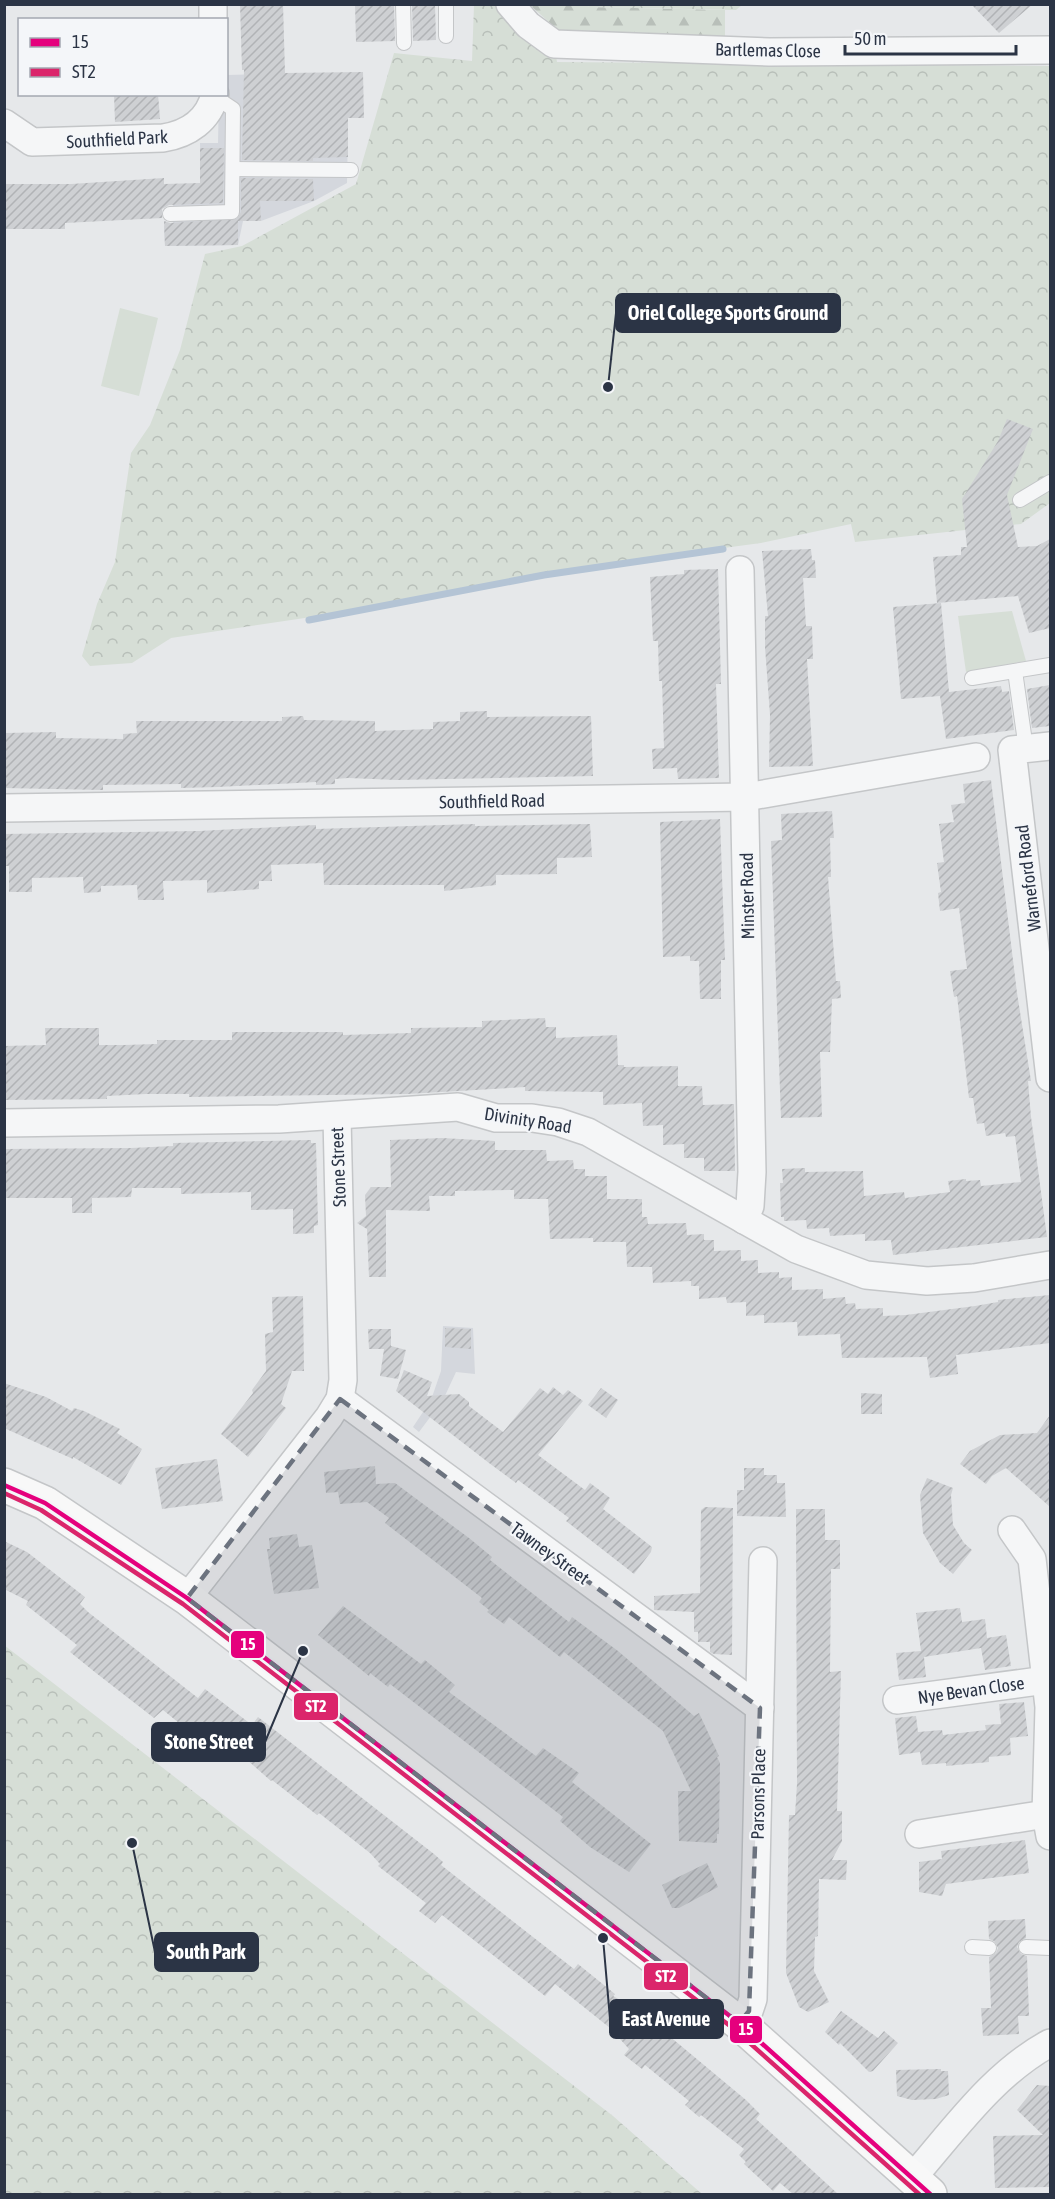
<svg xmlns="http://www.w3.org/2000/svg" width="1055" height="2199" viewBox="0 0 1055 2199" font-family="'Asap Condensed',sans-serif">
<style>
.built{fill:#d4d7dd}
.grass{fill:#d6ded6}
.forest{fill:url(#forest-firs)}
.park{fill:url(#park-crowns)}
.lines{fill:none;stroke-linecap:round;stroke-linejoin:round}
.stream{stroke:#b4c4d5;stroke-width:7}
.building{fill:url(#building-hatch)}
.lane-casing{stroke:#c4c6c8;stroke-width:16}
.street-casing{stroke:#c4c6c8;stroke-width:30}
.secondary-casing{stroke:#c4c6c8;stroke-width:36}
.lane{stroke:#f5f6f7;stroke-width:14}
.street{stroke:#f5f6f7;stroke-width:27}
.secondary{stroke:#f8f8f8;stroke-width:33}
.bus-1-casing{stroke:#f4f6f9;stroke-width:9}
.bus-2-casing{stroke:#f4f6f9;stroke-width:9}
.bus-1{stroke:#e5007d;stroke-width:4.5}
.bus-2{stroke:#db256b;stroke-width:4.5}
.marked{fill:#6c737f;fill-opacity:0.2;stroke:#6c737f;stroke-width:4.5;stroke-dasharray:12 8;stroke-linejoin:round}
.labels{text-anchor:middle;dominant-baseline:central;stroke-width:4.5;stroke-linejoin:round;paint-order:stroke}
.street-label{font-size:18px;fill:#2b3445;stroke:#f4f6f9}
.leader{fill:none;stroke:#2b3445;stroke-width:2}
.callout-dot{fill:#2b3445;stroke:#f4f6f9;stroke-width:2}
.callout{fill:#2b3445;stroke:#2b3445;stroke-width:2}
.callout-label{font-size:20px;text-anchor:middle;font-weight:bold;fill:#fff}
.line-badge{stroke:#f4f6f9;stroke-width:2}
.badge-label{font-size:16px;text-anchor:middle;font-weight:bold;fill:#fff}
</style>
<defs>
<pattern id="forest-firs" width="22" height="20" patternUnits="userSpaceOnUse" patternTransform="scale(1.5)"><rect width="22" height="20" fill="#d6ded6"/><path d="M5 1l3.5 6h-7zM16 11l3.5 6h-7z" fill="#b8bfb9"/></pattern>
<pattern id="park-crowns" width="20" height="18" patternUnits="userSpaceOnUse" patternTransform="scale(1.5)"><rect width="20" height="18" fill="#d6ded6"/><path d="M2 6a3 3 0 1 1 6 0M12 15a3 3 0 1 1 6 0" fill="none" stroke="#b8bfb9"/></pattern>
<pattern id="building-hatch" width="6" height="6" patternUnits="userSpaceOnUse" patternTransform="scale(1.5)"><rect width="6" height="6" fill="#ced0d3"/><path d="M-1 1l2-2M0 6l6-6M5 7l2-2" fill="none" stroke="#b1b3b6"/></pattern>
</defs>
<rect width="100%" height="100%" fill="#e6e8ea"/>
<g class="built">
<path d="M 270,74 L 271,128 L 348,128 L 347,183 L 314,201 L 261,221 L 243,221 L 238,245 L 165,246 L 164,226 L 173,225 L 173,184 L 201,184 L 200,143 L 218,143 L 219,95 L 226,94 L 227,75 Z"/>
<path d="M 443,1326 L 473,1328 L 475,1374 L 456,1372 L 443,1400 L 419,1432 L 413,1427 L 431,1400 L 441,1371 Z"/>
</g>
<g class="grass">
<path d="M 120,308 L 158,318 L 139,396 L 101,386 Z"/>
<path d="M 1012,611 L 1026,661 L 966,672 L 958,616 Z"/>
</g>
<path class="forest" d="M 585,4 L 589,7 L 725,10 L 725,47 L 561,33 L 530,5 Z"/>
<g class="park">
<path d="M 499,4 L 555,50 L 557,62 L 1050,66 L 1050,503 L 1021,524 L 855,542 L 851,524 L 761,543 L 589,566 L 352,611 L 171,638 L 132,663 L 90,666 L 82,656 L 97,604 L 115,562 L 131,453 L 150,425 L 180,350 L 205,254 L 242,246 L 356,184 L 394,53 L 472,61 L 474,5 Z"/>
<path d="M 585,5 L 742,5 L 736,10 L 589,7 Z"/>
<path d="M 4,1645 L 613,2116 L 702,2194 L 5,2194 Z"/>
</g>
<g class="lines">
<path class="stream" d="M 309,620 L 544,575 L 723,549"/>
</g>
<g class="building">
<path d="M 240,4 L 283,4 L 285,73 L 363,72 L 364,118 L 348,118 L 348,157 L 313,158 L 313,161 L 242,160 L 244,70 L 242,70 Z"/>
<path d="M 355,4 L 394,4 L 395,41 L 356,42 Z"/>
<path d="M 412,4 L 435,4 L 436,40 L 413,41 Z"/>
<path d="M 971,4 L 1033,4 L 999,33 Z"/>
<path d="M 114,94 L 158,94 L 160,119 L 115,122 Z"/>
<path d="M 200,148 L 224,148 L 223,203 L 169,205 L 162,209 L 162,218 L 65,223 L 65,229 L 4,229 L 4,184 L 71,184 L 164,178 L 164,184 L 200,183 Z"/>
<path d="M 241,178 L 313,179 L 314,201 L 260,201 L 261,221 L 238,221 L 238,245 L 165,246 L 164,221 L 170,223 L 237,219 L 241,212 Z"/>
<path d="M 1007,419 L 1033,429 L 1007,495 L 1018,547 L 1037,546 L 1050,539 L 1050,628 L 1029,633 L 1018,596 L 937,603 L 933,557 L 961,555 L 961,547 L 967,547 L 962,499 L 998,441 Z"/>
<path d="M 811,549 L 812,560 L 815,560 L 816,578 L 803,578 L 806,626 L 812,626 L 813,659 L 807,659 L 813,766 L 769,767 L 770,715 L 765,647 L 765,616 L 768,616 L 762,551 Z"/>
<path d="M 718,569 L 721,684 L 716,684 L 719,778 L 678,779 L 677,768 L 653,769 L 652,749 L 664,748 L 662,681 L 659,681 L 658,641 L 653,641 L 650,577 L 684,574 L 684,570 Z"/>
<path d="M 941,603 L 949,692 L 1001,686 L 1002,692 L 1009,691 L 1014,730 L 946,739 L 940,696 L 901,699 L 893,607 Z"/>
<path d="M 1050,685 L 1050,726 L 1032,728 L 1027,689 Z"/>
<path d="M 487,711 L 487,717 L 591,716 L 593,776 L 397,780 L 348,778 L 335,779 L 335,784 L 316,785 L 316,782 L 218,787 L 181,788 L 181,784 L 103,785 L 103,790 L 4,788 L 5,733 L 56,732 L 56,738 L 123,739 L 123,734 L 137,733 L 136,721 L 282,721 L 282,717 L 303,716 L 304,720 L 375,721 L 375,731 L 433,729 L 433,722 L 460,721 L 460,712 Z"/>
<path d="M 991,780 L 1017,993 L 1031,1081 L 1028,1081 L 1031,1117 L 1047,1237 L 893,1255 L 891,1240 L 865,1241 L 865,1234 L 830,1236 L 829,1228 L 807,1229 L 806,1220 L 784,1221 L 784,1217 L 781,1217 L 780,1183 L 783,1183 L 782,1169 L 805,1168 L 805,1172 L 863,1171 L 864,1196 L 904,1192 L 905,1198 L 950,1192 L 948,1181 L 966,1179 L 966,1181 L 980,1180 L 981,1186 L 1021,1182 L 1015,1136 L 1006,1137 L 1005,1133 L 986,1136 L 984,1123 L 977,1124 L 973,1098 L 969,1098 L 957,996 L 954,997 L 950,971 L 967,969 L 959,908 L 940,911 L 938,893 L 941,892 L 937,863 L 944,862 L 939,824 L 954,822 L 951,805 L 965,803 L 963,784 Z"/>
<path d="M 832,811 L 834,838 L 830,838 L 831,877 L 828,877 L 836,981 L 840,981 L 841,998 L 832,999 L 830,1052 L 820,1052 L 822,1117 L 781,1118 L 771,841 L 782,840 L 781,814 Z"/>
<path d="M 720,819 L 725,960 L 721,960 L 721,999 L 700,999 L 699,961 L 690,961 L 690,956 L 663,957 L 660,822 Z"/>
<path d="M 475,824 L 475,826 L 590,824 L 592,857 L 557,858 L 557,874 L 496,875 L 496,885 L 444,891 L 444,885 L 324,885 L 323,863 L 271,865 L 272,881 L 259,881 L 259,889 L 207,893 L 207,880 L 163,881 L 164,900 L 138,900 L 137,885 L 101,886 L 101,892 L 84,893 L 83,877 L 32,878 L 32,892 L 9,892 L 9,866 L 4,866 L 4,834 L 199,831 L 316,825 L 316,829 Z"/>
<path d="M 545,1018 L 546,1027 L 556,1027 L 556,1038 L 617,1035 L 618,1065 L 624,1065 L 624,1067 L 678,1066 L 678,1086 L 702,1086 L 703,1105 L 734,1104 L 735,1171 L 704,1171 L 704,1158 L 684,1158 L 684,1144 L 663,1145 L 663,1125 L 643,1126 L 642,1103 L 603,1105 L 603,1092 L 525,1091 L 525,1087 L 407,1094 L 189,1097 L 189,1094 L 146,1094 L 107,1096 L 107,1099 L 4,1100 L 4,1046 L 46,1045 L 45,1028 L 99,1028 L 99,1045 L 124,1045 L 157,1044 L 157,1040 L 232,1040 L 232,1032 L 343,1032 L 343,1035 L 411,1033 L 411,1028 L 482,1027 L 482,1021 Z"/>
<path d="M 442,1138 L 495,1141 L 495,1150 L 546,1150 L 547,1161 L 573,1160 L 574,1169 L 585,1169 L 585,1176 L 607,1176 L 607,1199 L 642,1199 L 642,1217 L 647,1217 L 648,1224 L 686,1223 L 687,1235 L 704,1234 L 704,1240 L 714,1240 L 714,1251 L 741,1250 L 741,1261 L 758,1260 L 758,1273 L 779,1272 L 779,1278 L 792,1277 L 792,1290 L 823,1289 L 823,1299 L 845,1297 L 846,1304 L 855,1303 L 856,1309 L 883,1308 L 883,1316 L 906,1315 L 975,1306 L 998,1302 L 998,1300 L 1050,1295 L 1050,1343 L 956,1355 L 958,1374 L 930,1378 L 927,1357 L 842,1358 L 840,1334 L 798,1336 L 797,1322 L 764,1323 L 764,1315 L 746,1316 L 746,1302 L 727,1303 L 726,1297 L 699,1299 L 699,1286 L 691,1286 L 691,1281 L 653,1283 L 652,1267 L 627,1267 L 626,1242 L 593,1242 L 593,1238 L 550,1239 L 548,1199 L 514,1199 L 514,1190 L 455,1191 L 455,1196 L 429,1196 L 430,1211 L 386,1210 L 386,1277 L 369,1277 L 367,1229 L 357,1223 L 366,1216 L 365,1195 L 371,1187 L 391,1187 L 390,1140 Z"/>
<path d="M 311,1140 L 311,1143 L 316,1143 L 318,1225 L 314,1226 L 314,1233 L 293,1234 L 293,1209 L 251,1210 L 251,1192 L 181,1194 L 181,1188 L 132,1188 L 131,1197 L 92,1198 L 92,1213 L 72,1213 L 72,1198 L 4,1198 L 4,1149 L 131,1148 L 173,1146 L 173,1143 Z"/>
<path d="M 303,1296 L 304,1371 L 292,1371 L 281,1404 L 286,1408 L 248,1457 L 221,1434 L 253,1393 L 252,1390 L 266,1371 L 265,1334 L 273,1332 L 272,1297 Z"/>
<path d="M 445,1328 L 471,1329 L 471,1349 L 445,1347 Z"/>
<path d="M 368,1329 L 391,1329 L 391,1346 L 406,1350 L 398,1379 L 380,1376 L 384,1349 L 369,1349 Z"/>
<path d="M 404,1370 L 432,1382 L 427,1396 L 459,1394 L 469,1402 L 469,1406 L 503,1432 L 540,1388 L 548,1394 L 553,1387 L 563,1395 L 568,1390 L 583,1401 L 538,1455 L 585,1490 L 590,1483 L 610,1498 L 603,1509 L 652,1547 L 651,1552 L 634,1574 L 566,1521 L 569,1518 L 518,1480 L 516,1483 L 489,1463 L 396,1391 Z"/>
<path d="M 4,1383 L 46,1397 L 72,1411 L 74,1408 L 84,1411 L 120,1429 L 117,1433 L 142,1449 L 121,1485 L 73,1457 L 73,1459 L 4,1428 Z"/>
<path d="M 601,1388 L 618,1400 L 606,1418 L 588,1405 Z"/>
<path d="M 861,1393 L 882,1394 L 882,1414 L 861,1414 Z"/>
<path d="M 1050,1415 L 1050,1507 L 1006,1468 L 992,1476 L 986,1484 L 960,1464 L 970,1451 L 1000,1435 L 1037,1433 Z"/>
<path d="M 217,1459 L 223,1501 L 162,1509 L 155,1468 Z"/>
<path d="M 375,1466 L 376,1484 L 395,1483 L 469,1538 L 492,1557 L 490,1560 L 569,1622 L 572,1617 L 618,1651 L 694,1716 L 699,1713 L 719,1756 L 717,1757 L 720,1763 L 719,1834 L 717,1834 L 717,1843 L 679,1841 L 678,1791 L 691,1791 L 663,1731 L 564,1652 L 560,1657 L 509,1617 L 504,1624 L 487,1612 L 489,1610 L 479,1602 L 482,1598 L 385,1523 L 389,1518 L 367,1502 L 340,1504 L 338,1492 L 326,1493 L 324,1472 Z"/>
<path d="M 744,1468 L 764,1468 L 764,1475 L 777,1475 L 777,1483 L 785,1483 L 786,1517 L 737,1516 L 737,1490 L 744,1490 Z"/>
<path d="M 927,1478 L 953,1488 L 951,1495 L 953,1525 L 964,1543 L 972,1550 L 953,1574 L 940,1563 L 923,1533 L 920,1495 Z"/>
<path d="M 705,1507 L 733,1508 L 732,1655 L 714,1654 L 710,1652 L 710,1642 L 698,1642 L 698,1632 L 694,1632 L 694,1612 L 654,1610 L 654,1596 L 700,1593 L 701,1510 Z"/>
<path d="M 796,1509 L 825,1509 L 825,1540 L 840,1540 L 840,1569 L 831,1569 L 830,1672 L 841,1671 L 837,1811 L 842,1811 L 842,1841 L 832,1860 L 847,1860 L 846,1880 L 819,1879 L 818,1936 L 815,1937 L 814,1971 L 829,2002 L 808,2012 L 799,2007 L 786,1973 L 789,1815 L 795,1815 L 797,1784 Z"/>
<path d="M 297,1534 L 299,1547 L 312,1545 L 319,1588 L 274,1594 L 267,1549 L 270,1549 L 269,1538 Z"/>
<path d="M 4,1541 L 27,1552 L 85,1597 L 80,1604 L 88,1612 L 198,1698 L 205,1689 L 252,1725 L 258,1717 L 434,1854 L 443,1862 L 441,1865 L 574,1969 L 578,1964 L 615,1994 L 613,1996 L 638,2010 L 746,2100 L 760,2114 L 756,2119 L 838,2194 L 793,2194 L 780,2183 L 773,2191 L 744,2164 L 746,2162 L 739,2155 L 744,2149 L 701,2115 L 699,2117 L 685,2105 L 689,2101 L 645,2065 L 642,2069 L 624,2055 L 629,2049 L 610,2028 L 555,1984 L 545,1996 L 442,1915 L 435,1923 L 419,1911 L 426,1903 L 378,1866 L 380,1864 L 370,1853 L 319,1813 L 317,1815 L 272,1780 L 271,1781 L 222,1738 L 211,1749 L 163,1710 L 154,1718 L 96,1673 L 70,1652 L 77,1645 L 26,1605 L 28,1601 L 4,1589 Z"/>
<path d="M 343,1606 L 421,1664 L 425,1660 L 455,1685 L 449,1692 L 536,1756 L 543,1748 L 579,1773 L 572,1782 L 651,1844 L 629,1872 L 590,1847 L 560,1821 L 563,1817 L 390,1684 L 388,1687 L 370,1673 L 369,1676 L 318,1635 Z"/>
<path d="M 960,1608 L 962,1622 L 985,1619 L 987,1638 L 1006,1635 L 1011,1666 L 985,1670 L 981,1648 L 924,1657 L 926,1677 L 899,1680 L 896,1653 L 921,1651 L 916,1613 Z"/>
<path d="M 1024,1702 L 1028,1736 L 1010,1738 L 1011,1755 L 989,1757 L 989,1762 L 946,1766 L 946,1763 L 922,1765 L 920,1752 L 899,1755 L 895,1718 L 916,1716 L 918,1732 L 942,1730 L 943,1735 L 986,1730 L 985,1725 L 1001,1724 L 999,1704 Z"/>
<path d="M 1025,1840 L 1029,1873 L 946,1884 L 942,1896 L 919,1892 L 919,1862 L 942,1859 L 941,1851 Z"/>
<path d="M 707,1863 L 718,1887 L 679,1908 L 672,1908 L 662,1885 Z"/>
<path d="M 1025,1919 L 1026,1938 L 1019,1942 L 1017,1947 L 1021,1954 L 1027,1956 L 1029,2016 L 1018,2016 L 1019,2034 L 983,2036 L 981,2008 L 991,2008 L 989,1957 L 996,1953 L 998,1948 L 994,1941 L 989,1939 L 988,1921 Z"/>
<path d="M 841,2011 L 878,2038 L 884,2031 L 898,2043 L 873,2071 L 869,2072 L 840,2043 L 839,2045 L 825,2032 Z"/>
<path d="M 941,2069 L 941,2071 L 948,2071 L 949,2095 L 936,2099 L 912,2100 L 897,2096 L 896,2070 Z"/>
<path d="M 1037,2085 L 1050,2086 L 1050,2187 L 995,2188 L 993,2136 L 1043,2135 L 1017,2110 Z"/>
</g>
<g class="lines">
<defs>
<g id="lane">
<path d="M 403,4 L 404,43"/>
<path d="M 446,4 L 446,36"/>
<path d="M 233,169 L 351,170"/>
<path d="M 170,214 L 232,212 L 233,109 L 215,97"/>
<path d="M 1020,500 L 1050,482"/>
<path d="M 1015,671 L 1026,749"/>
<path d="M 972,678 L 1050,665"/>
<path d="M 972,1947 L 989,1948"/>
<path d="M 1026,1947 L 1050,1948"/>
</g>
<g id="street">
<path d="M 213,4 L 213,20"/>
<path d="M 510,4 L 528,25 L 554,44 L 769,52 L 1050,50"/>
<path d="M 4,123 L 32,142 L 163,138 C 188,134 209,120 215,94"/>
<path d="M 740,570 L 752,1172 L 750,1206 L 744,1220"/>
<path d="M 1050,746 L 1012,750 L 1050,1078"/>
<path d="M 4,808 L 746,797 L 976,757"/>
<path d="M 4,1123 L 279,1119 L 458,1107 L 496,1118 L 532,1118 L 558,1122 L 588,1132 L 796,1249 L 866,1275 L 927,1281 L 974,1278 L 1050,1265"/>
<path d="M 340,1399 L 760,1708"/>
<path d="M 1012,1530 L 1032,1559 L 1049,1707 L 1046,1814 L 1050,1836"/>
<path d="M 187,1598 L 329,1417 L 340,1399 L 343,1380 L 337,1117"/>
<path d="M 897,1700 L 1046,1680"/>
<path d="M 919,1834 L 1046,1814"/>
<path d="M 739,2023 L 749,2011 L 753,1999 L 763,1561"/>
<path d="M 913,2177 C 955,2129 993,2074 1050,2043"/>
</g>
<path id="secondary" d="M 4,1485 L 45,1503 L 187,1598 L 739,2023 L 930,2194"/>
</defs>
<use href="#lane" class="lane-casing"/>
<use href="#street" class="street-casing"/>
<use href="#secondary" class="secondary-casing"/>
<use href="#lane" class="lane"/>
<use href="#street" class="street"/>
<use href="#secondary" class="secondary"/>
<defs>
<path id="bus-1" d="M 4,1485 L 45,1503 L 187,1598 L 739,2023 L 930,2194"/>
<path id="bus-2" d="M 4,1493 L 41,1510 L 183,1604 L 734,2029 L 919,2194"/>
</defs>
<use href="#bus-1" class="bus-1-casing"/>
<use href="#bus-2" class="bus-2-casing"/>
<use href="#bus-1" class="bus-1"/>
<use href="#bus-2" class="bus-2"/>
</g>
<path class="marked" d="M 340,1399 L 760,1708 L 749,2011 L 739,2023 L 187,1598 Z"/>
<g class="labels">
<g class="street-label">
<text transform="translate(768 50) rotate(1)">Bartlemas Close</text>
<text transform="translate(117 139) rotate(-3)">Southfield Park</text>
<text transform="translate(492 801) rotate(-1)">Southfield Road</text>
<text transform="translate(1028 878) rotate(-97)">Warneford Road</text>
<text transform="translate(747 896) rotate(-91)">Minster Road</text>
<text transform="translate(528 1120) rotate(9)">Divinity Road</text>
<text transform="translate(338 1167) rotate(-92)">Stone Street</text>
<text transform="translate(550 1553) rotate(36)">Tawney Street</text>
<text transform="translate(971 1690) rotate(-8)">Nye Bevan Close</text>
<text transform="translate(758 1794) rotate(-89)">Parsons Place</text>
</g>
</g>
<path class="leader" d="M608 387L616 313M303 1651L265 1742M132 1843L155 1952M603 1938L610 2019"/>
<g class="callout-dot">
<circle cx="608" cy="387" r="6"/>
<circle cx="303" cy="1651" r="6"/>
<circle cx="132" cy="1843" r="6"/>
<circle cx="603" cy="1938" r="6"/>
</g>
<g class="callout">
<rect x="616" y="294" width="224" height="38" rx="6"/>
<rect x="152" y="1723" width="113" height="38" rx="6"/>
<rect x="155" y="1933" width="103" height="38" rx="6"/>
<rect x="610" y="2000" width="113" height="38" rx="6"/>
</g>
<g class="callout-label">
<text x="728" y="320">Oriel College Sports Ground</text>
<text x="209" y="1749">Stone Street</text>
<text x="206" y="1959">South Park</text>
<text x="666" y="2026">East Avenue</text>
</g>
<g class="line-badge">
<rect x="230" y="1630" width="35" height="29" rx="6" fill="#e5007d"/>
<rect x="293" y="1692" width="46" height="29" rx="6" fill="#db256b"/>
<rect x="643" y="1962" width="46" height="29" rx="6" fill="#db256b"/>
<rect x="729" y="2015" width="34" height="29" rx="6" fill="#e5007d"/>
</g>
<g class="badge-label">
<text x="248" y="1650">15</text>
<text x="316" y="1712">ST2</text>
<text x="666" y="1982">ST2</text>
<text x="746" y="2035">15</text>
</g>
<rect width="1055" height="2199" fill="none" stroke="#2b3445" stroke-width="12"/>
<rect x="18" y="18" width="210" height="78" fill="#f4f6f9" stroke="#a4a8b1" stroke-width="1.5"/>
<rect x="30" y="38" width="30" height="9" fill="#e5007d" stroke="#a4a8b1" stroke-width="1.5"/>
<text x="72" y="48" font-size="18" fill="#2b3445">15</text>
<rect x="30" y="68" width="30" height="9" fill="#db256b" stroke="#a4a8b1" stroke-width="1.5"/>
<text x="72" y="78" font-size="18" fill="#2b3445">ST2</text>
<path d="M845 45v9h171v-9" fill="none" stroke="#2b3445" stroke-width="3"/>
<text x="854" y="45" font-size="18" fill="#2b3445" stroke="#f4f6f9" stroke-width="4.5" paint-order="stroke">50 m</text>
</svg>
